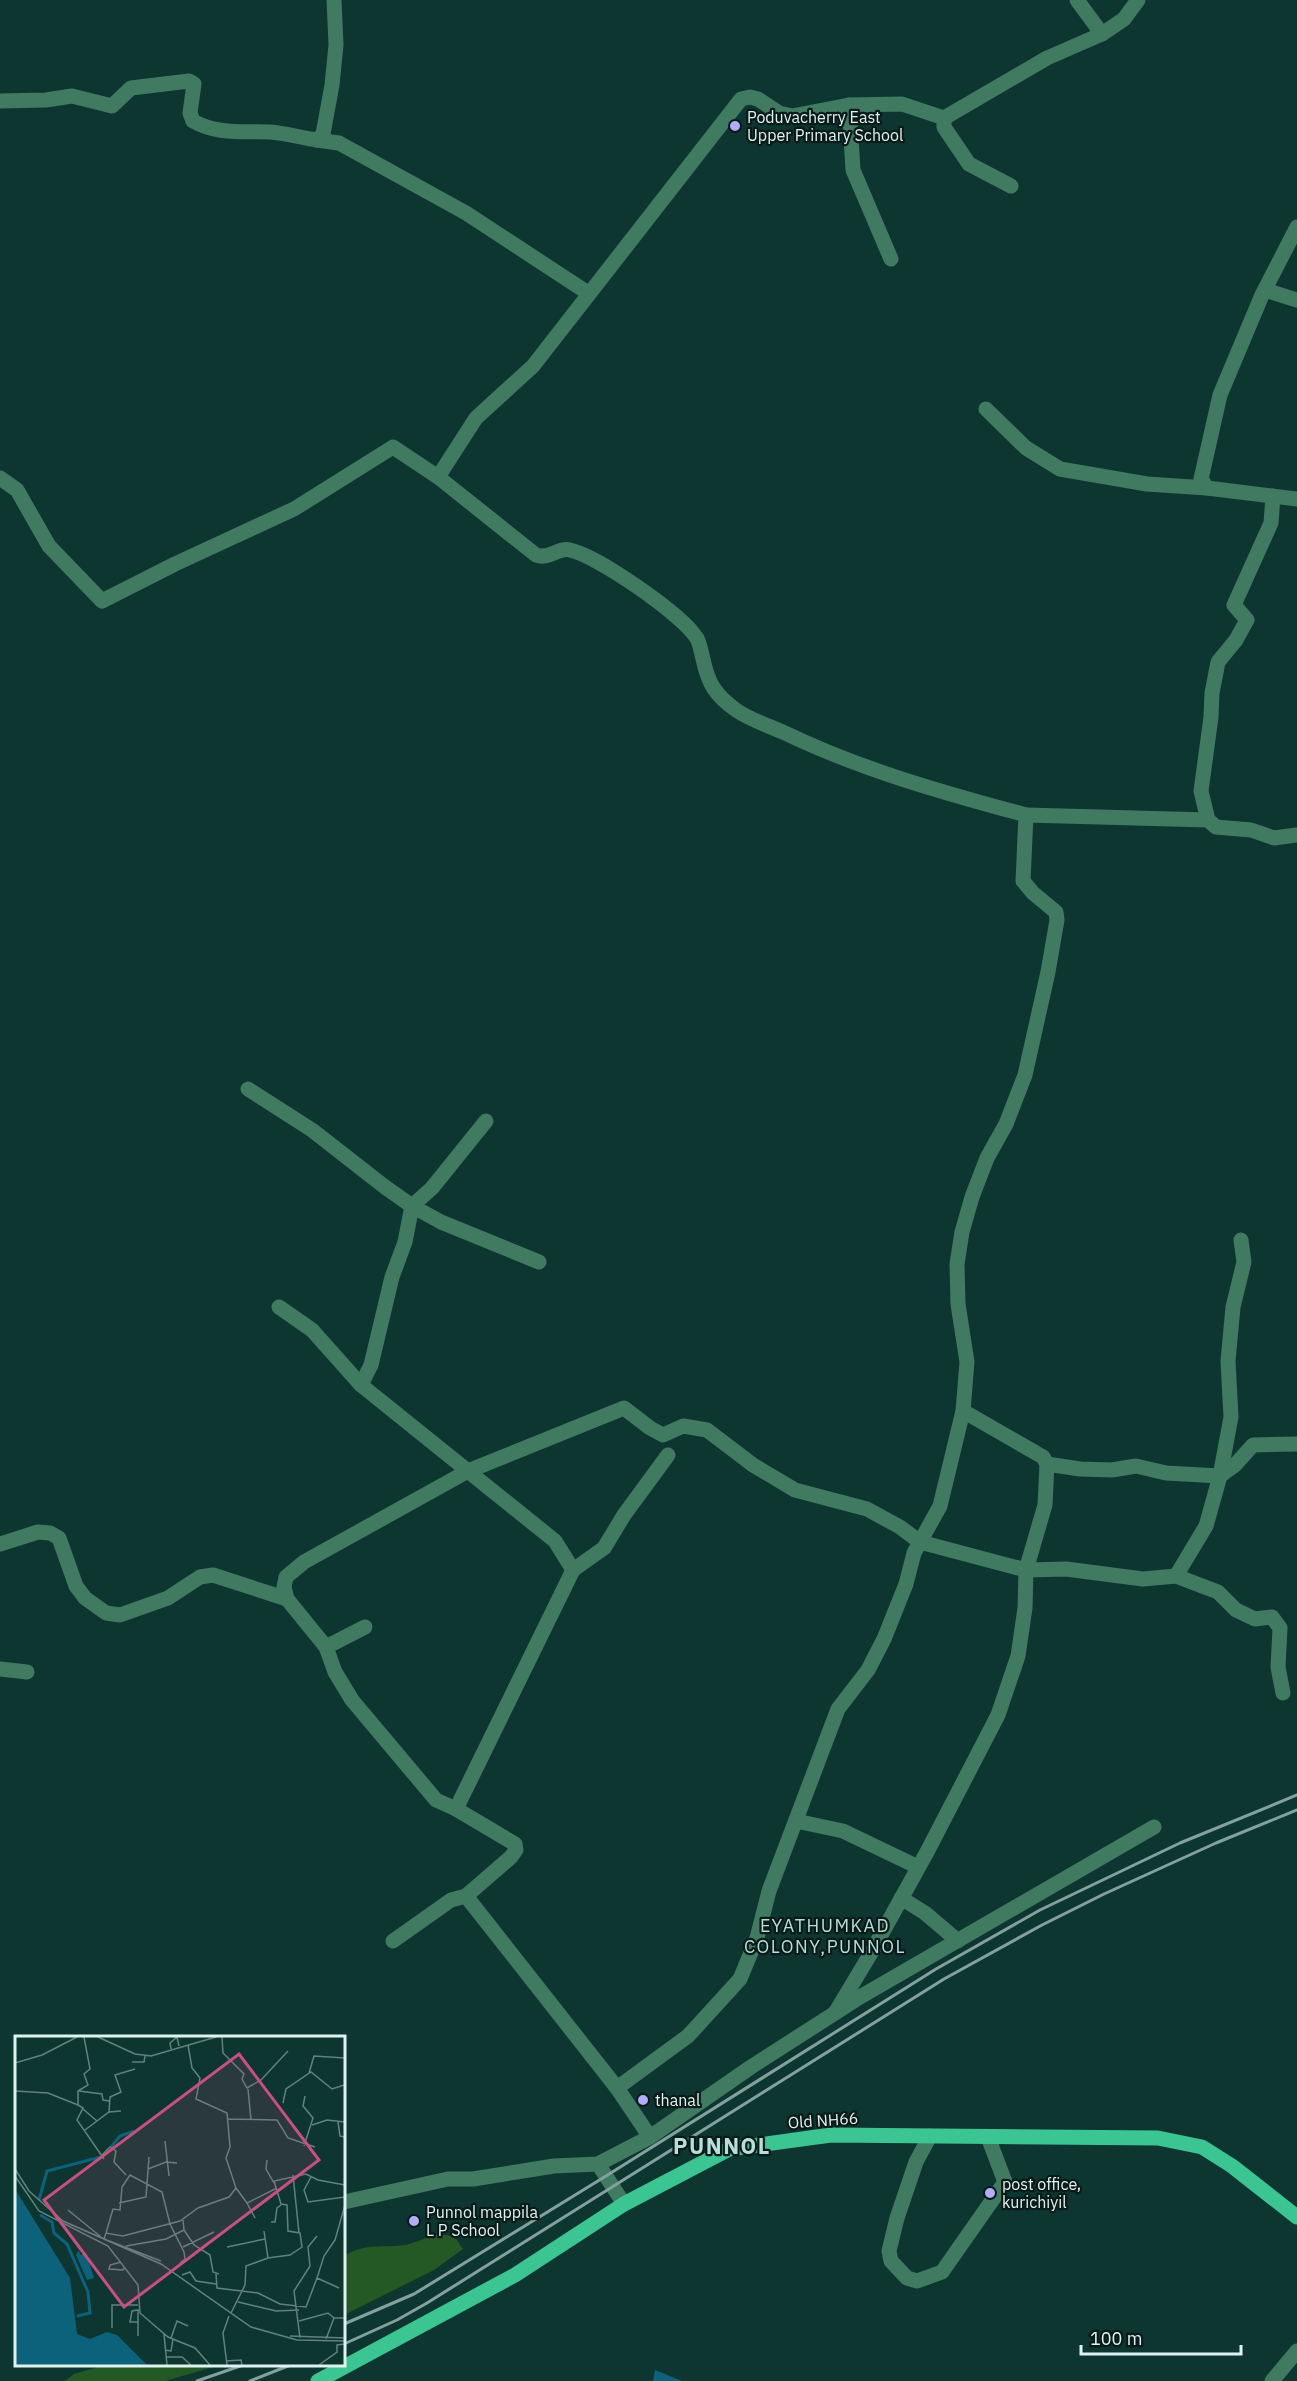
<svg xmlns="http://www.w3.org/2000/svg" width="1297" height="2381" viewBox="0 0 1297 2381" font-family="'IBM Plex Sans',sans-serif">
<style>
.green{fill:#245925}
.water{fill:#0d627b}
.lines{fill:none;stroke-linecap:round;stroke-linejoin:round}
.minor{stroke:#407a61;stroke-width:15}
.major{stroke:#3ac592;stroke-width:15}
.rail{stroke:#83a19d;stroke-width:3}
.poi-dot{fill:#b1adfa;stroke:#0a1a18;stroke-width:2}
.labels{text-anchor:middle;dominant-baseline:central;stroke-width:4.5;stroke-linejoin:round;paint-order:stroke}
.poi-label{font-size:16px;fill:#def3ef;stroke:#0a1a18;text-anchor:start}
.street-label{font-size:16px;fill:#def3ef;stroke:#0a1a18}
.neighbourhood-label{font-size:18px;letter-spacing:1.5px;fill:#b5dfd8;stroke:#0a1a18}
.district-label{font-size:22px;font-weight:bold;letter-spacing:1.5px;fill:#b5dfd8;stroke:#0a1a18}
.inset-river{fill:none;stroke:#0d627b;stroke-width:3}
.inset-road{fill:none;stroke:#61827d;stroke-width:1.5}
.view{fill:#c94f80;fill-opacity:0.15;stroke:#c94f80;stroke-width:3}
.inset-edge{fill:none;stroke:#def3ef;stroke-width:3}
</style>
<rect width="100%" height="100%" fill="#0d3631"/>
<g class="green">
<path d="M 437,2234 L 454,2236 L 463,2249 L 434,2270 L 344,2315 L 344,2256 C 363,2243 384,2248 405,2245 C 416,2243 427,2237 437,2234 Z"/>
<path d="M 105,2365 L 105,2364 L 220,2365 L 165,2381 L 65,2381 L 74,2374 Z"/>
</g>
<path class="water" d="M 655,2370 L 682,2381 L 653,2381 Z"/>
<g class="lines">
<g class="minor">
<path d="M 1077,0 L 1102,34"/>
<path d="M 0,101 L 46,100 L 72,96 L 112,106 L 131,88 L 189,81 L 194,84 L 190,113 L 193,121 C 218,135 242,131 270,132 C 286,133 301,138 317,140 L 323,134 L 332,85 L 336,45 L 334,0"/>
<path d="M 849,105 L 853,170 L 891,259"/>
<path d="M 944,118 L 944,127 L 969,164 L 1011,186"/>
<path d="M 317,140 L 339,143 L 466,213 L 588,293"/>
<path d="M 1297,227 L 1262,295 L 1220,395 L 1201,479 L 1207,488 L 1297,499"/>
<path d="M 1265,290 L 1297,300"/>
<path d="M 986,409 L 1026,448 L 1060,469 L 1147,484 L 1207,488"/>
<path d="M 438,477 L 476,418 L 533,366 L 741,99 L 750,97 L 758,99 L 779,113 L 792,116 L 849,105 L 902,104 L 944,118 L 1047,58 L 1102,34 L 1124,19 L 1138,0"/>
<path d="M 0,478 L 17,490 L 49,546 L 102,601 L 175,564 L 294,509 L 393,447 L 438,477 L 536,555 C 549,560 558,547 570,550 C 598,556 681,614 696,637 C 700,642 701,652 703,659 C 708,683 715,695 736,710 C 750,720 770,726 785,733 C 862,770 944,793 1026,815 L 1023,881 L 1033,893 L 1056,912 L 1057,920 L 1048,972 L 1025,1075 L 1006,1124 L 987,1158 L 972,1197 L 962,1232 L 957,1264 L 958,1304 L 967,1362 L 963,1411 L 940,1506 L 914,1553 L 906,1584 L 884,1639 L 868,1670 L 838,1709 L 769,1891 L 757,1938 L 740,1979 L 688,2036 L 617,2088 L 650,2137 L 598,2164 L 554,2166 L 473,2179 L 448,2179 L 344,2202"/>
<path d="M 1273,496 L 1271,523 L 1234,605 L 1247,620 L 1236,640 L 1218,662 L 1212,693 L 1211,717 L 1201,791 L 1208,820 L 1216,827 L 1251,830 L 1274,838 L 1297,835"/>
<path d="M 1026,815 L 1208,820"/>
<path d="M 248,1089 L 312,1130 L 385,1187 L 412,1206 L 441,1222 L 539,1262"/>
<path d="M 279,1307 L 312,1330 L 361,1385 L 555,1541 L 573,1570 L 456,1809"/>
<path d="M 361,1385 L 371,1365 L 392,1277 L 405,1242 L 412,1206 L 432,1188 L 486,1121"/>
<path d="M 1047,1464 L 1080,1469 L 1112,1470 L 1136,1466 L 1166,1473 L 1220,1476 L 1235,1465 L 1253,1445 L 1297,1444"/>
<path d="M 0,1544 L 38,1532 L 50,1533 L 59,1538 L 76,1586 L 85,1598 L 106,1613 L 120,1615 L 168,1598 L 200,1577 L 213,1575 L 287,1599"/>
<path d="M 573,1570 L 604,1548 L 624,1515 L 668,1455"/>
<path d="M 1176,1576 L 1206,1526 L 1220,1476 L 1231,1417 L 1228,1361 L 1233,1307 L 1244,1262 L 1241,1240"/>
<path d="M 326,1647 L 365,1627"/>
<path d="M 0,1669 L 27,1672"/>
<path d="M 796,1821 L 843,1831 L 918,1867"/>
<path d="M 901,1898 L 925,1913 L 958,1941"/>
<path d="M 393,1941 L 451,1900 L 466,1896"/>
<path d="M 835,2013 L 871,1953 L 927,1852 L 998,1715 L 1018,1656 L 1025,1608 L 1026,1570 L 1045,1505 L 1047,1464 L 1043,1457 L 963,1411"/>
<path d="M 617,2088 L 466,1896 L 511,1857 L 516,1850 L 515,1844 L 456,1809 L 436,1800 L 352,1700 L 335,1672 L 326,1647 L 287,1599 L 284,1587 L 286,1577 L 304,1562 L 468,1471 L 624,1408 L 650,1428 L 663,1435 L 683,1426 L 707,1430 L 753,1465 L 795,1490 L 867,1509 L 900,1527 L 920,1542 L 1026,1570 L 1066,1569 L 1143,1579 L 1176,1576 L 1218,1592 L 1236,1610 L 1255,1619 L 1272,1617 L 1280,1628 L 1278,1667 L 1283,1693"/>
<path d="M 930,2136 L 916,2162 L 897,2218 L 889,2251 L 891,2261 L 907,2278 L 917,2281 L 942,2272 L 1005,2182 L 988,2137"/>
<path d="M 650,2137 L 751,2067 L 860,1997 L 1154,1827"/>
<path d="M 598,2164 L 624,2204"/>
<path d="M 1272,2381 L 1297,2351"/>
</g>
<path class="major" d="M 318,2381 L 515,2275 L 624,2204 L 729,2149 L 831,2135 L 1158,2138 L 1202,2147 L 1232,2166 L 1297,2217"/>
<g class="rail">
<path d="M 344,2324 L 414,2294 L 606,2176 L 936,1969 L 1040,1910 L 1180,1843 L 1297,1795"/>
<path d="M 344,2344 L 397,2320 L 427,2303 L 944,1979 L 1042,1925 L 1104,1894 L 1216,1843 L 1297,1810"/>
<path d="M 197,2381 L 246,2364"/>
<path d="M 250,2381 L 293,2364"/>
</g>
</g>
<g class="poi-dot">
<circle cx="735" cy="126" r="6"/>
<circle cx="643" cy="2100" r="6"/>
<circle cx="990" cy="2193" r="6"/>
<circle cx="414" cy="2221" r="6"/>
</g>
<g class="labels">
<g class="poi-label">
<text x="747" y="117">Poduvacherry East<tspan x="747" dy="18">Upper Primary School</tspan></text>
<text x="655" y="2100">thanal</text>
<text x="1002" y="2184">post office,<tspan x="1002" dy="18">kurichiyil</tspan></text>
<text x="426" y="2212">Punnol mappila<tspan x="426" dy="18">L P School</tspan></text>
</g>
<g class="street-label">
<text transform="translate(823 2120) rotate(-4)">Old NH66</text>
</g>
<g class="neighbourhood-label">
<text x="825" y="1925">EYATHUMKAD<tspan x="825" dy="21">COLONY,PUNNOL</tspan></text>
</g>
<g class="district-label">
<text x="722" y="2145">PUNNOL</text>
</g>
</g>
<g transform="translate(15 2036)">
<rect width="330" height="330" fill="#0d3631"/>
<path d="M 0,153 L 55,242 L 62,298 L 75,303 L 92,296 L 102,299 L 132,329 L 0,329 ZM 64,214 L 65,219 L 71,217 L 79,242 L 72,244 L 61,219 Z" fill="#0d627b"/>
<path class="inset-river" d="M 96,111 L 105,100 L 119,95M 24,164 L 32,135 L 86,121M 25,179 L 37,186 L 39,197 L 52,208 L 73,256 L 75,277 L 62,280"/>
<path class="inset-road" d="M 83,1 L 120,18 L 136,20 L 201,1M 207,1 L 208,17 L 229,38 L 227,43 L 232,52 L 246,44 L 273,15M 156,13 L 155,7 L 162,1 L 164,10M 117,26 L 129,26 L 130,20M 0,27 L 27,19 L 62,1M 294,37 L 299,20 L 330,22M 233,53 L 236,84M 0,55 L 33,57 L 63,69M 64,55 L 87,58 L 88,64 L 94,65M 268,67 L 271,53 L 296,36 L 317,53 L 329,49M 63,69 L 63,55 L 73,49 L 69,38 L 75,33 L 69,1M 63,69 L 68,72 L 62,84 L 89,123M 68,73 L 82,85M 94,76 L 95,61 L 106,56 L 100,39 L 120,33M 212,83 L 262,84 L 273,102 L 300,111M 323,86 L 325,100 L 330,101M 297,89 L 312,84 L 330,86M 70,94 L 94,76 L 106,75M 150,105 L 154,140M 289,110 L 298,82 L 288,70 L 290,60M 87,119 L 95,111 L 101,115 L 99,126 L 111,139M 252,124 L 251,133 L 259,147M 0,133 L 14,155 L 48,185 L 146,228 L 236,291 L 282,304 L 330,305M 133,133 L 151,126 L 162,127M 278,139 L 284,197M 0,140 L 24,175 L 93,210 L 123,249 L 125,277 L 153,301 L 180,312 L 195,329M 296,141 L 289,154 L 293,166 L 330,161M 221,152 L 232,167M 104,167 L 131,161 L 134,121M 53,174 L 86,201 L 89,203 L 91,197 L 108,200 L 165,185 L 183,172 L 214,161 L 221,152 L 211,122 L 215,111 L 212,77 L 181,63 L 185,42 L 177,32 L 173,9M 240,182 L 232,167 L 262,152M 256,186 L 260,186 L 262,172 L 266,169M 169,194 L 179,209 L 195,219 L 198,236 L 204,238M 249,195 L 253,222 L 275,219 L 287,211 L 285,197 L 273,195 L 272,169 L 266,168 L 259,145 L 291,138 L 303,144 L 330,149M 91,197 L 98,173 L 105,174 L 107,151 L 115,139 L 147,156 L 155,188 L 169,216 L 170,223 L 165,227M 89,203 L 146,225M 111,210 L 151,203 L 169,194 L 168,184M 168,211 L 199,196M 212,211 L 250,203M 106,226 L 95,229 L 94,233 L 108,234 L 110,231M 201,238 L 202,252 L 243,257 L 265,268 L 291,271 L 302,242M 167,239 L 175,236 L 181,245 L 201,248M 324,252 L 302,242 L 309,220 L 320,204 L 330,169M 223,266 L 261,275 L 284,274M 216,277 L 230,249 L 231,230 L 253,222M 284,285 L 313,277 L 319,282 L 330,282M 123,286 L 115,286 L 117,275 L 123,274 L 123,300M 97,292 L 97,269 L 123,269M 149,298 L 152,329M 275,300 L 330,302M 156,302 L 162,285 L 173,290M 285,302 L 279,255 L 295,230 L 293,211 L 302,200M 311,303 L 319,282M 150,314 L 156,315 L 158,303M 151,321 L 167,321 L 176,329M 211,325 L 226,324 L 227,329M 212,329 L 208,297 L 214,280M 304,329 L 322,316 L 322,309 L 330,308"/>
<path class="view" d="M 224,18 L 304,124 L 109,271 L 29,164 Z"/>
<rect width="330" height="330" class="inset-edge"/>
</g>
<path d="M1081 2345v9h160v-9" fill="none" stroke="#def3ef" stroke-width="3"/>
<text x="1090" y="2345" font-size="18" fill="#def3ef" stroke="#0a1a18" stroke-width="4.5" paint-order="stroke">100 m</text>
</svg>
